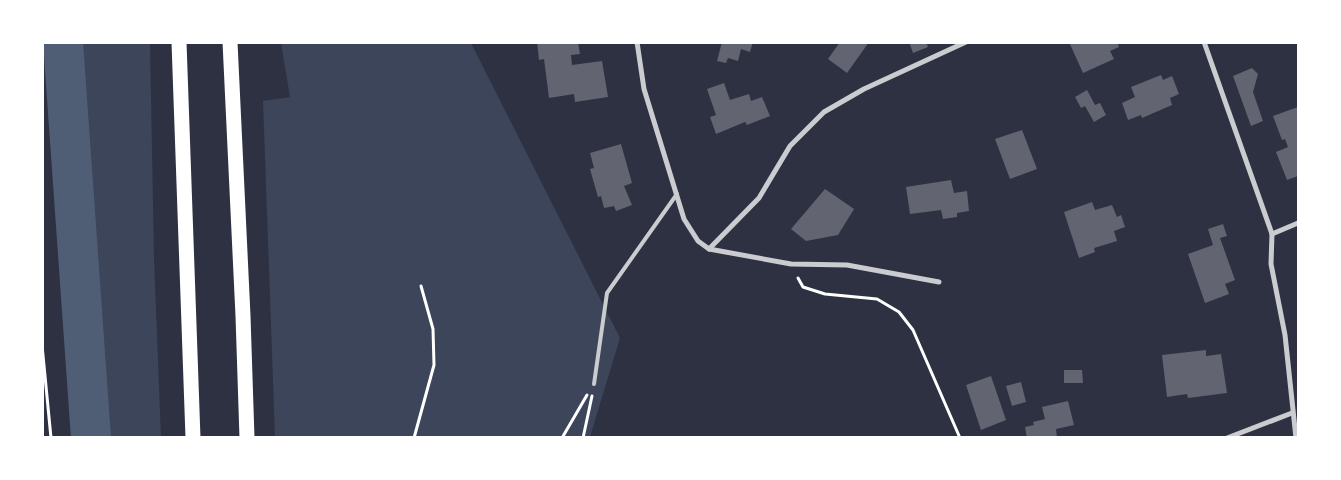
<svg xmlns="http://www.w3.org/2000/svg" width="1341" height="480" viewBox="0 0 1341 480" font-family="'Open Sans',sans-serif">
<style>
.green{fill:#3c4559}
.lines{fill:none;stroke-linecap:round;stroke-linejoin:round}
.river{stroke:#4f5d75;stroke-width:40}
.building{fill:#626471}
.path{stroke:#fff;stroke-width:3}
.service{stroke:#caccd0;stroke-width:4}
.minor{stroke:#caccd0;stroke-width:5}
.motorway{stroke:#fff;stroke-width:15}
</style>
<rect width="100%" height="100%" fill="#2d3142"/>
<g class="green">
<path d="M 76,43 L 150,43 L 154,257 L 161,437 L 104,437 Z"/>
<path d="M 281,43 L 471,43 L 620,338 L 590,437 L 275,437 L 263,101 L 290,97 Z"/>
</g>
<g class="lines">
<path class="river" d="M 63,42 L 91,438"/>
</g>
<g class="building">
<path d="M 537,42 L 578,42 L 580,54 L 571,55 L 572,65 L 602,61 L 608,97 L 575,102 L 574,94 L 549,98 L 544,59 L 539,60 Z"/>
<path d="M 722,42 L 753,42 L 750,52 L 741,49 L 738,61 L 728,58 L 726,63 L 717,61 Z"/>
<path d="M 840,42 L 869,42 L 847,73 L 828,59 Z"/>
<path d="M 909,42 L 926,42 L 928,47 L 913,53 Z"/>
<path d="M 1069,42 L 1117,42 L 1119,47 L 1110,51 L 1114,59 L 1083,73 Z"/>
<path d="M 1252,68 L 1258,74 L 1253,92 L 1263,121 L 1251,126 L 1233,76 Z"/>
<path d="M 1161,75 L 1163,80 L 1172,76 L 1179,94 L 1170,98 L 1172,105 L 1142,118 L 1141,115 L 1128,120 L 1122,103 L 1135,97 L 1131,87 Z"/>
<path d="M 724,83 L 730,100 L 749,94 L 751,101 L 762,97 L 770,116 L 747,125 L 745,122 L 716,134 L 710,117 L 716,115 L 707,89 Z"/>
<path d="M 1087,90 L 1095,105 L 1100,103 L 1106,115 L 1094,122 L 1085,106 L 1081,108 L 1075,97 Z"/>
<path d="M 1298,107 L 1298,176 L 1287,180 L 1276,152 L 1288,147 L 1285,139 L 1282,140 L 1273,116 Z"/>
<path d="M 1022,130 L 1037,169 L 1010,179 L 995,139 Z"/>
<path d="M 621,144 L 632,183 L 624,186 L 632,205 L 616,211 L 614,206 L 604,208 L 601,196 L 598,197 L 590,169 L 594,168 L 590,153 Z"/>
<path d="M 951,180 L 954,193 L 967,191 L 969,211 L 957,213 L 957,217 L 943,219 L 941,210 L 910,214 L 906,187 Z"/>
<path d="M 825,189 L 854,209 L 838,235 L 806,241 L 791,229 Z"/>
<path d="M 1092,202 L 1095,210 L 1112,205 L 1117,217 L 1121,215 L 1125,227 L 1114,231 L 1117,241 L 1094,248 L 1095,252 L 1079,258 L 1064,212 Z"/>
<path d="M 1223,224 L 1227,236 L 1220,238 L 1235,280 L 1225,284 L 1229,294 L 1205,303 L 1188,254 L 1213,245 L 1208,229 Z"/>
<path d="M 1206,350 L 1206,356 L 1221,354 L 1227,393 L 1188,398 L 1187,394 L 1167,397 L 1162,355 Z"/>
<path d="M 1064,370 L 1082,370 L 1083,383 L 1064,383 Z"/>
<path d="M 991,376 L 1006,420 L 981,430 L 966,385 Z"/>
<path d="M 1021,382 L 1026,402 L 1012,406 L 1006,386 Z"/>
<path d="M 1068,401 L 1074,425 L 1056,429 L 1057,437 L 1027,438 L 1025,427 L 1034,425 L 1033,422 L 1045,419 L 1042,407 Z"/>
</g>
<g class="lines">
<g class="path">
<path d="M 798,278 L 803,287 L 825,294 L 877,299 L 899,312 L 913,330 L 960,438"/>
<path d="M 42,345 L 51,438"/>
<path d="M 414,438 L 434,365 L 433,329 L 421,286"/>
<path d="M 562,438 L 587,395"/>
<path d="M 583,438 L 592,396"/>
</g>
<path class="service" d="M 594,384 L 607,293 L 677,194"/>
<g class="minor">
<path d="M 637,42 L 644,89 L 684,219 L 698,241 L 709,249 L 791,264 L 847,265 L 939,282"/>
<path d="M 1204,42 L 1272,234 L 1271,264 L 1285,335 L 1296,438"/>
<path d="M 1272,234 L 1298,223"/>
<path d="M 709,249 L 759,198 L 790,146 L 824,112 L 864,89 L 966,42"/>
<path d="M 1227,438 L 1292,413"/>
</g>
<g class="motorway">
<path d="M 179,42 L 193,438"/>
<path d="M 230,42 L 243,316 L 247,438"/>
</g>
</g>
<rect width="1341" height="480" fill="none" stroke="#ffffff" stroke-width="88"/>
</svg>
